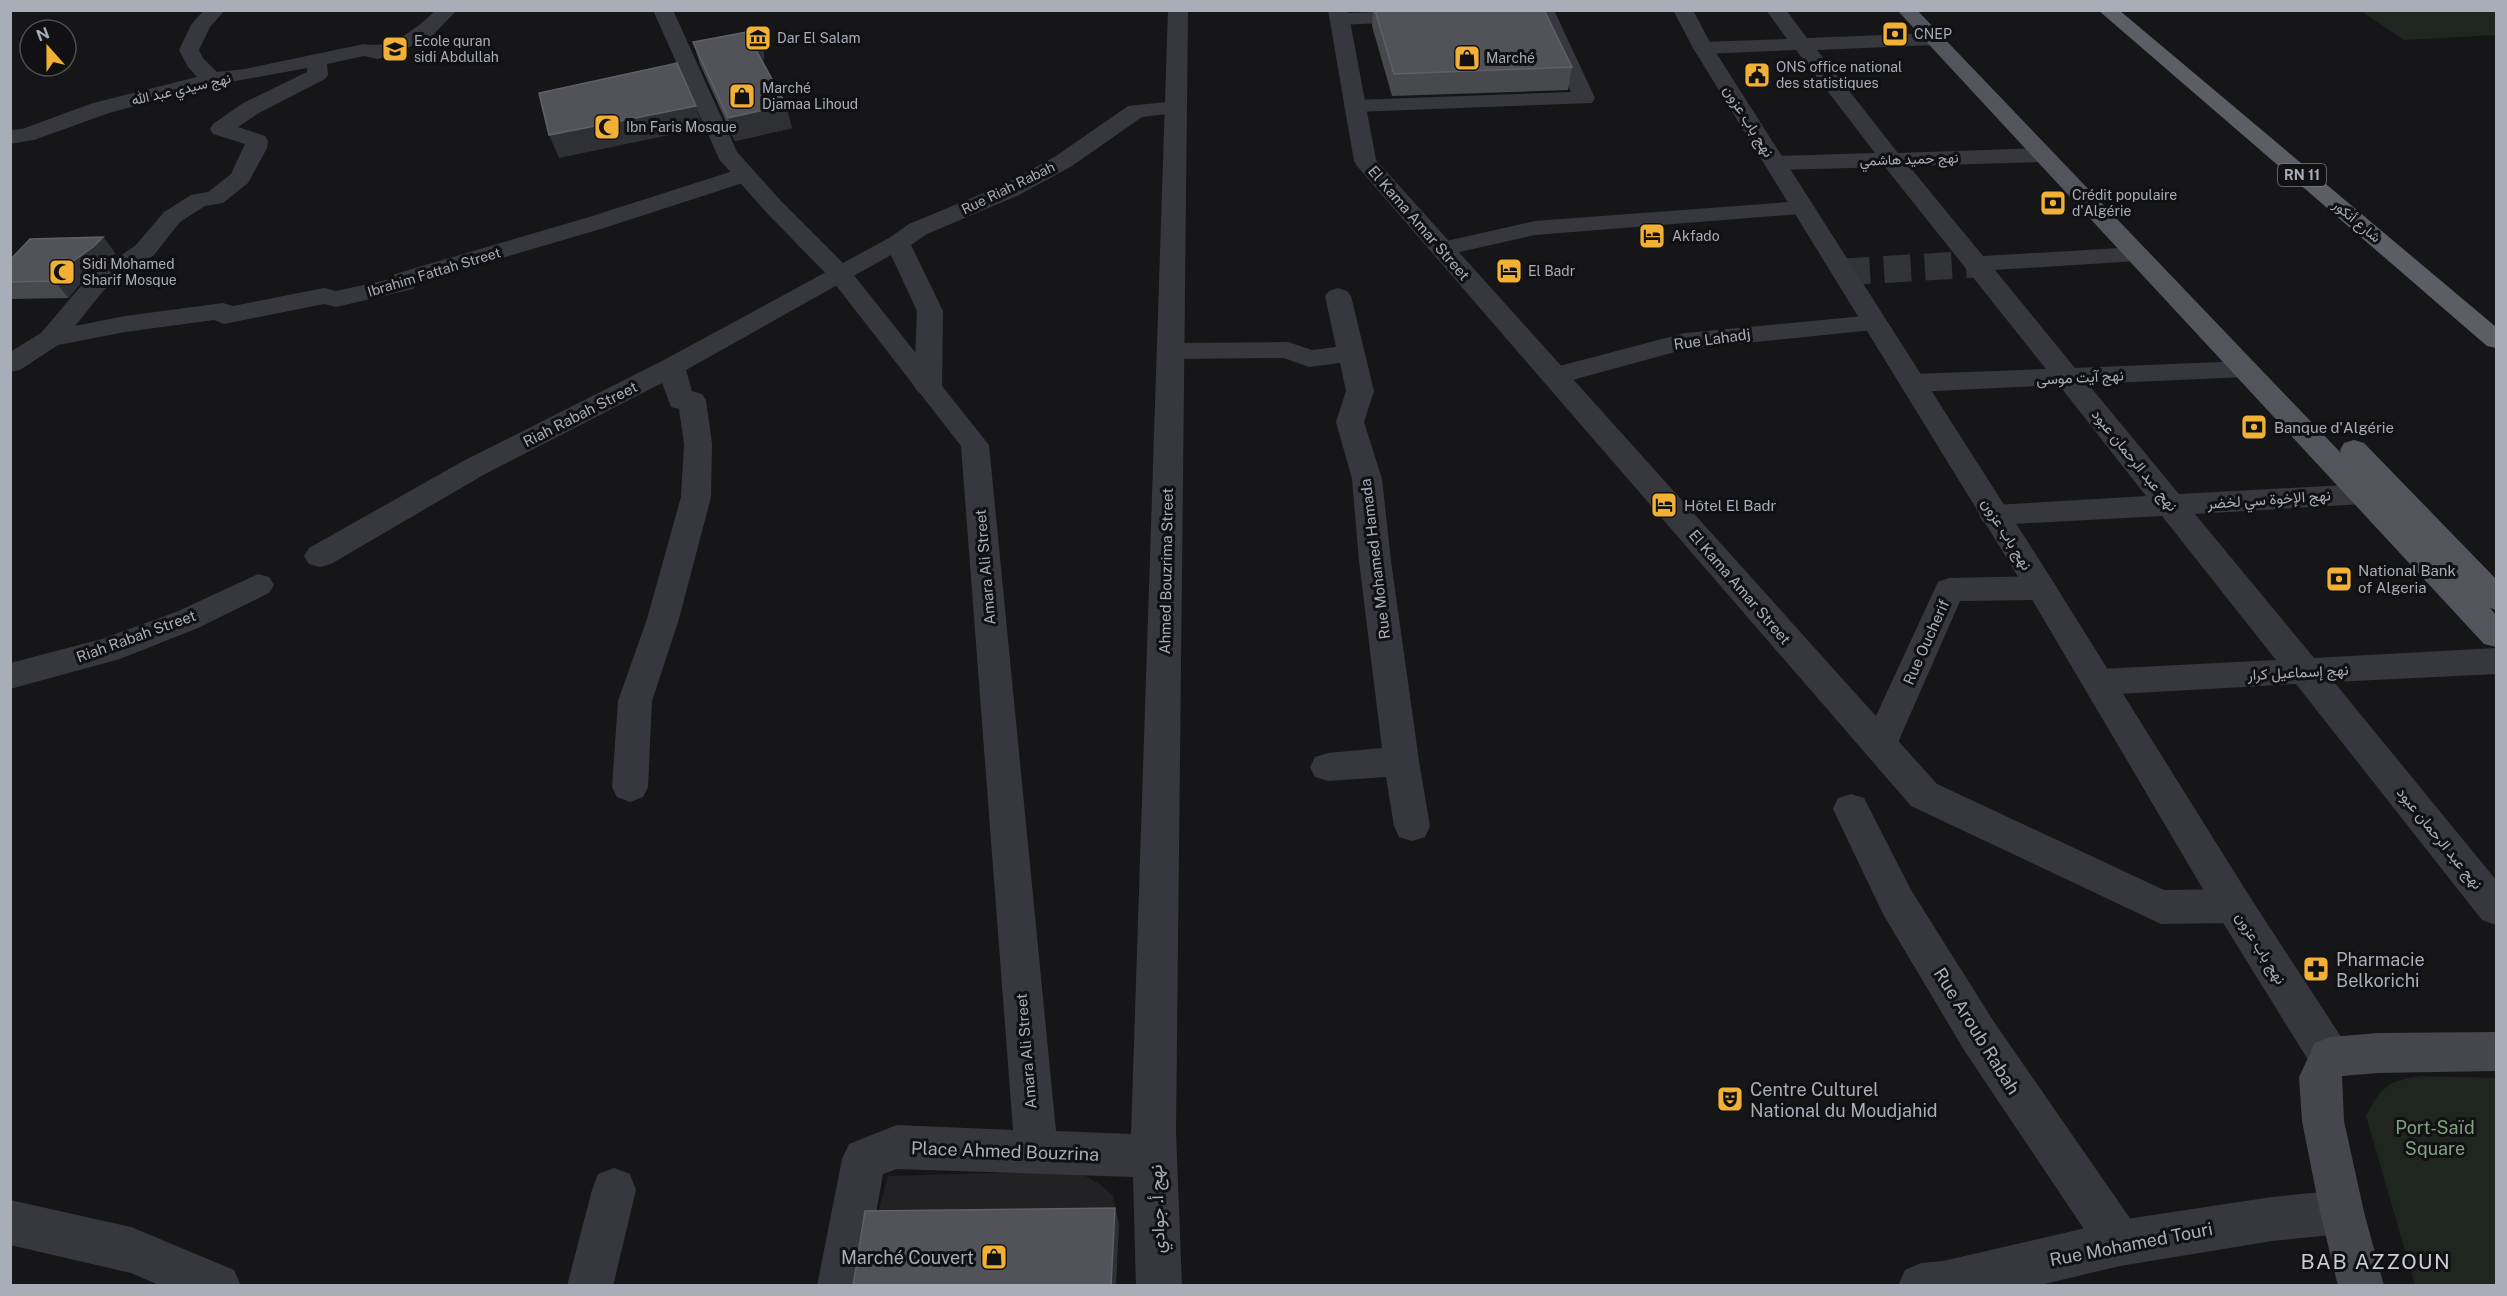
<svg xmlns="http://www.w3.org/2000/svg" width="2507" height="1296" viewBox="0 0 2507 1296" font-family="'Public Sans',Vazirmatn,sans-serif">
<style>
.built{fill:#222225}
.green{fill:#1e261f}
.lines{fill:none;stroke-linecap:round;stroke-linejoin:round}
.pedestrian-tunnel{stroke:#333438;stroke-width:27;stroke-dasharray:27 14;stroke-linecap:butt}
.pedestrian{fill:#37383d;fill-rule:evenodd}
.minor{fill:#37383d;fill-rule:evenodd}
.tertiary{fill:#37383d;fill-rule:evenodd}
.secondary{fill:#45474d;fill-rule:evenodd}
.primary{fill:#53555c;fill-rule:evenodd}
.trunk{fill:#5b5e65;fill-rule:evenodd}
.wall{fill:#47494d}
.shaded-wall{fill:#2f3033}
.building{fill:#525359;stroke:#5f6168;stroke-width:1.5}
.labels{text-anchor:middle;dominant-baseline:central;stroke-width:6;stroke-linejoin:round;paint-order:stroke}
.far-poi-label{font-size:14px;fill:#a8adb8;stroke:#111113;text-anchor:start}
.far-street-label{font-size:14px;fill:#a8adb8;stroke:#111113}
.shield{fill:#111113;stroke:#7b7e86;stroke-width:1.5}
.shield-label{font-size:14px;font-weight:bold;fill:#a8adb8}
.street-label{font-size:15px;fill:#a8adb8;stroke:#111113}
.poi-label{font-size:15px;fill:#a8adb8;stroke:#111113;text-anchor:start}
.near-poi-label{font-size:18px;fill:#a8adb8;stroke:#111113;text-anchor:start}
.near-street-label{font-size:18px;fill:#a8adb8;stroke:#111113}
.near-park-label{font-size:18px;fill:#7fa381;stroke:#111113}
.near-quarter-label{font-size:21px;letter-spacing:1.5px;fill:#c9ccd4;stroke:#111113}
</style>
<rect width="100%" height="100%" fill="#161618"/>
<path class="built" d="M 1077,1171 L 1101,1185 L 1113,1196 L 1119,1225 L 874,1228 L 888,1176 Z"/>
<g class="green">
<path d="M 2361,11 L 2496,11 L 2496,35 L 2404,40 Z"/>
<path d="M 2420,1076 L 2496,1078 L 2496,1285 L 2415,1285 L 2366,1116 C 2382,1086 2387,1081 2420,1076 Z"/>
</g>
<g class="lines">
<path class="pedestrian-tunnel" d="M 1843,272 L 1977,264"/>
<g class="pedestrian">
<path d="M 204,10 L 225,10 L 210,27 L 199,50 L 203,58 L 217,72 L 245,69 L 364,44 C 391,50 417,28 436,10 L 457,10 L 432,36 L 397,53 L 378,59 L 364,56 L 327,64 L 328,75 L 325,79 L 259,113 L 238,127 L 265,136 L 268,141 L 267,148 L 248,183 L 223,203 L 205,206 L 180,222 L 154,255 L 104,290 L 75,326 L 125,316 L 223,303 L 233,306 L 324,288 L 336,291 L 391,279 L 395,274 L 586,218 L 736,170 L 744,168 L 752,170 L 756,175 L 752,180 L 604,228 L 417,283 L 413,289 L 336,307 L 324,304 L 224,324 L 214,320 L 125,332 L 58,345 L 20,370 L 10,372 L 10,352 L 41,333 L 86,280 L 136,245 L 164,212 L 191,195 L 208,192 L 231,174 L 245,144 L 213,134 L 210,129 L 213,124 L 243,103 L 307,72 L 307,68 L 214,85 L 109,113 L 34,140 L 10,144 L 10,130 L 22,129 L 93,103 L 197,77 L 188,67 L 179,50 L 191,25 Z"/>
<path d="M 1494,10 L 1554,10 L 1595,98 L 1592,103 L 1355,112 L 1347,111 L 1344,106 L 1347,101 L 1355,100 L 1571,92 L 1538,18 L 1495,17 L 1492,13 Z"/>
<path d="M 1417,11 L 1424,13 L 1427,17 L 1424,21 L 1340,25 L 1333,23 L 1330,19 L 1333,15 L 1340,13 Z"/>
<path d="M 1176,101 L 1184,102 L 1187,107 L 1184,112 L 1142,117 L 1072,166 L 1019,195 L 927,234 L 911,245 L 943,311 L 942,386 L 938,392 L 928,395 L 918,392 L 914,386 L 917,311 L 891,255 L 686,370 L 692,391 L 702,394 L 706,400 L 712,444 L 711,497 L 679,619 L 652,701 L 648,787 L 643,797 L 630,802 L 617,797 L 612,787 L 618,701 L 647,619 L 681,497 L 684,444 L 679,409 L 671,407 L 662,383 L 485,474 L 331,564 L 320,567 L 309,564 L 304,556 L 309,548 L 465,460 L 662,361 L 889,238 L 909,224 L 1003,185 L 1056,156 L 1128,106 Z"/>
<path d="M 1803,201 L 1811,203 L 1815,208 L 1811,213 L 1535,235 L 1442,256 L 1433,254 L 1430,249 L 1433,244 L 1535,221 Z"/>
<path d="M 1338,288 L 1347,291 L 1351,296 L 1374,391 L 1364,422 L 1382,479 L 1391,561 L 1419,761 L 1430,826 L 1425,837 L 1412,841 L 1399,837 L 1394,826 L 1386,777 L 1328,781 L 1315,777 L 1310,767 L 1315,757 L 1328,753 L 1382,748 L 1359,561 L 1352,479 L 1336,422 L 1346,391 L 1340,363 L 1309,367 L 1284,358 L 1171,359 L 1162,357 L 1158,351 L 1162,345 L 1171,343 L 1288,342 L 1312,350 L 1336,347 L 1325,296 L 1329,291 Z"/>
<path d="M 1874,315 L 1883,317 L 1887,323 L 1883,329 L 1686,349 L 1554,385 L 1544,382 L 1540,376 L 1544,370 L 1685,333 Z"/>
<path d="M 258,574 L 269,577 L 274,585 L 269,593 L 198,628 L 120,659 L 10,689 L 10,663 L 102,639 L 176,612 Z"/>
<path d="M 2041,576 L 2052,580 L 2057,588 L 2052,596 L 2041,600 L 1960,601 L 1892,756 L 1880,760 L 1868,756 L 1862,746 L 1938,582 L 1949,578 Z"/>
<path d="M 1851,794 L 1864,798 L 1911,890 L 1994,1022 L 2136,1227 L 2143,1243 L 2136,1259 L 2120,1266 L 2104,1259 L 1964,1050 L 1883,914 L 1833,809 L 1838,798 Z"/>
<path d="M 614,1168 L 630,1174 L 636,1190 L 613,1286 L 567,1286 L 592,1190 L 598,1174 Z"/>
<path d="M 10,1200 L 131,1227 L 234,1270 L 241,1286 L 161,1286 L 131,1273 L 10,1245 Z"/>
</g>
<g class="minor">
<path d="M 653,10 L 673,10 L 737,152 L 782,202 L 849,269 L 989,445 L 1056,1131 L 1131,1134 L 1168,10 L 1188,10 L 1176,1132 L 1182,1286 L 1136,1286 L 1133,1177 L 897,1169 L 883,1174 L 863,1286 L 817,1286 L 842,1159 L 849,1144 L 897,1125 L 1013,1130 L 961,446 L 831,279 L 766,212 L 719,159 Z"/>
<path d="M 1328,10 L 1348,10 L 1376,160 L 1937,784 L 2164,890 L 2234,889 L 2248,894 L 2253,906 L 2248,918 L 2234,923 L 2161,924 L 1911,806 L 1357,166 L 1354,161 Z"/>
<path d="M 1766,10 L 1786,10 L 1807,38 L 1934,33 L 1941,35 L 1944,39 L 1941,43 L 1934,45 L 1817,50 L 1898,153 L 2043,148 L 2051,150 L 2054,155 L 2051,160 L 2043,162 L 1909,166 L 1983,256 L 2137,247 L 2146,249 L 2149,254 L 2146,259 L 2137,261 L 1995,270 L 2075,368 L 2245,361 L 2255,363 L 2259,369 L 2255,375 L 2245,377 L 2088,384 L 2179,494 L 2364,484 L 2375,487 L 2379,494 L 2375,501 L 2364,504 L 2195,514 L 2314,658 L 2496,648 L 2496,674 L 2334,682 L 2496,880 L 2496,925 L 2482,920 L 2296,684 L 2100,695 L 2088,691 L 2083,682 L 2088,673 L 2100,669 L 2276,660 L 2162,516 L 1994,525 L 1983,522 L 1979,515 L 1983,508 L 1994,505 L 2146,496 L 2059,385 L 1914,392 L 1904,389 L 1900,383 L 1904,377 L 1914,374 L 2046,369 L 1885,167 L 1775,170 L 1767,168 L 1764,163 L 1767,158 L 1775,156 L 1875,153 L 1796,50 L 1703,54 L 1696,52 L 1693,48 L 1696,44 L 1703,42 L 1787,39 Z"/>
<path d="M 2342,1190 L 2358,1196 L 2364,1212 L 2358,1228 L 2342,1234 L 2272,1241 L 2120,1266 L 2036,1286 L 1898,1286 L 1905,1270 L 1921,1263 L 1943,1261 L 2120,1220 L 2272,1197 Z"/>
</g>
<path class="tertiary" d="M 1673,10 L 1693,10 L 1713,48 L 2052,580 L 2248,894 L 2345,1043 L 2351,1057 L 2345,1071 L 2330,1077 L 2315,1071 L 2220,918 L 2030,596 L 1693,48 Z"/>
<path class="secondary" d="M 2378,1033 L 2496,1032 L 2496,1071 L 2378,1073 L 2342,1076 L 2344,1121 L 2364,1212 L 2384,1286 L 2338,1286 L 2320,1212 L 2302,1121 L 2299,1077 L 2315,1043 L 2330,1037 Z"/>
<path class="primary" d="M 1897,10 L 1917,10 L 2341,453 L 2340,450 L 2344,443 L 2354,440 L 2364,443 L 2496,579 L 2496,610 L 2490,608 L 2496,615 L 2496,647 L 2484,644 Z"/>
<path class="trunk" d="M 2098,10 L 2119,10 L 2496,327 L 2496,348 L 2487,346 Z"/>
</g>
<g class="wall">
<path d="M 1373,10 L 1544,10 L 1572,67 L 1568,90 L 1392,96 L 1372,26 Z"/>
<path d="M 758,30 L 764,52 L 763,61 L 792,128 L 735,141 L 700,64 L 693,42 Z"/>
<path d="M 103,237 L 115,253 L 105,264 L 84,279 L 68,298 L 10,299 L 10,260 Z"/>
</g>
<g class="shaded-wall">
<path d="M 758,30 L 764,52 L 762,70 L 755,48 Z"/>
<path d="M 786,105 L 792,128 L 735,141 L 728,118 Z"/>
<path d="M 696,106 L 703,128 L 559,158 L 549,135 Z"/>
<path d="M 103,237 L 115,253 L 105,264 L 84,279 L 68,298 L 55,281 L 72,262 Z"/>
<path d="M 1115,1208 L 1119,1225 L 1116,1286 L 1111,1286 Z"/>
</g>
<g class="building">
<path d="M 1375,10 L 1544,10 L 1572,67 L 1394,74 Z"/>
<path d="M 758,30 L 755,48 L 786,105 L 728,118 L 693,42 Z"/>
<path d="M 677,63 L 696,106 L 549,135 L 539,93 Z"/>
<path d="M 103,237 L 93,247 L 72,262 L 55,281 L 10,282 L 10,260 L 30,239 Z"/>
<path d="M 1115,1208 L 1111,1286 L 853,1286 L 865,1211 Z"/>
</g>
<defs>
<symbol id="bank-square" viewBox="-11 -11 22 22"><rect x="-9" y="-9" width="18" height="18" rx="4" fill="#f2b134" stroke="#111113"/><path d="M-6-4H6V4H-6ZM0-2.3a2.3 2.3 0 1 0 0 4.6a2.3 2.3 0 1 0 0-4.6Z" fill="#111"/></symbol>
<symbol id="museum-square" viewBox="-11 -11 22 22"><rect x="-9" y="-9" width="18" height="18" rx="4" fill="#f2b134" stroke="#111113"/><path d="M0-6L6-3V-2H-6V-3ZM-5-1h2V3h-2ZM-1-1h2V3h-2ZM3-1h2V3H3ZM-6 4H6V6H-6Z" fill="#111"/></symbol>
<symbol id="school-square" viewBox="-11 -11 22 22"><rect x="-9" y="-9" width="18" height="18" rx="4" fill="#f2b134" stroke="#111113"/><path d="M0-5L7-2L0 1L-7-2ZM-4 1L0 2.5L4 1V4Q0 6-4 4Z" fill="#111"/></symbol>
<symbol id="shop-square" viewBox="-11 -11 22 22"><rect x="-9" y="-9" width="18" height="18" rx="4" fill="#f2b134" stroke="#111113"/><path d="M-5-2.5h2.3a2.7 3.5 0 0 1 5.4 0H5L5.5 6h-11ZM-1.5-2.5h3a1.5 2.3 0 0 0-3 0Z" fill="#111"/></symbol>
<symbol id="civic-square" viewBox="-11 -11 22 22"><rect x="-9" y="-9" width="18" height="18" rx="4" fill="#f2b134" stroke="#111113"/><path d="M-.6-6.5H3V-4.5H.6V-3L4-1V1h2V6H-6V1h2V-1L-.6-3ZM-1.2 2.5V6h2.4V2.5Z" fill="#111"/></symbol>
<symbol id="mosque-square" viewBox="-11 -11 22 22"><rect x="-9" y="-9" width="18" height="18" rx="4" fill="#f2b134" stroke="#111113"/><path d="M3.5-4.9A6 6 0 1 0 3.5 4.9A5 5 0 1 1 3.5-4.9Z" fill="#111"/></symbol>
<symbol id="hotel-square" viewBox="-11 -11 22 22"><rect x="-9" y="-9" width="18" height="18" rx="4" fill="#f2b134" stroke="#111113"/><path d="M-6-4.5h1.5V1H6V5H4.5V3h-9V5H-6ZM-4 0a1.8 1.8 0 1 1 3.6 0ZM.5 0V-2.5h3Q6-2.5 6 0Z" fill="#111"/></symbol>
<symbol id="pharmacy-square" viewBox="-11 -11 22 22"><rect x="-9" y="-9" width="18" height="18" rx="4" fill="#f2b134" stroke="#111113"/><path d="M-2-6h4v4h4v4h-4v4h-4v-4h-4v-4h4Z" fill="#111"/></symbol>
<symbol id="theatre-square" viewBox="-11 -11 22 22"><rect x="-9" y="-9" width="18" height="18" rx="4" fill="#f2b134" stroke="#111113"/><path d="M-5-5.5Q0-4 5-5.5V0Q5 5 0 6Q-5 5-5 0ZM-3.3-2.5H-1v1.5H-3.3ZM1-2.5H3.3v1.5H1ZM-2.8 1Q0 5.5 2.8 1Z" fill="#111"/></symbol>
</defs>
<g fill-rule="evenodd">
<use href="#bank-square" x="1880" y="19" width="30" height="30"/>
<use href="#museum-square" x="743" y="23" width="30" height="30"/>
<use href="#school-square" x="380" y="34" width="30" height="30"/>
<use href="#shop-square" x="1452" y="43" width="30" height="30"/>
<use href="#civic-square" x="1742" y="60" width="30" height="30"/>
<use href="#shop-square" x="727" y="81" width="30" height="30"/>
<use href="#mosque-square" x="592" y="112" width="30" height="30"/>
<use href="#bank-square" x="2038" y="188" width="30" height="30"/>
<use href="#hotel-square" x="1637" y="221" width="30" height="30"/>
<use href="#hotel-square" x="1494" y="256" width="30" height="30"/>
<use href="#mosque-square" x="47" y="257" width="30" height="30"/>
<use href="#bank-square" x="2239" y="412" width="30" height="30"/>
<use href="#hotel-square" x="1649" y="490" width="30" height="30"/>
<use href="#bank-square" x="2324" y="564" width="30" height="30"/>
<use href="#pharmacy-square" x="2301" y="954" width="30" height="30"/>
<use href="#theatre-square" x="1715" y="1084" width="30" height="30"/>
<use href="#shop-square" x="979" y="1242" width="30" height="30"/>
</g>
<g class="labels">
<g class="far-poi-label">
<text x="1914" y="34">CNEP</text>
<text x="777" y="38">Dar El Salam</text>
<text x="414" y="41">Ecole quran<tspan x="414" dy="16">sidi Abdullah</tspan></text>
<text x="1486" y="58">Marché</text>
<text x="1776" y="67">ONS office national<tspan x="1776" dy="16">des statistiques</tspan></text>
<text x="762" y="88">Marché<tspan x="762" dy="16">Djamaa Lihoud</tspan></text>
<text x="626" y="127">Ibn Faris Mosque</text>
<text x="2072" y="195">Crédit populaire<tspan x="2072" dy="16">d'Algérie</tspan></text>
<text x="1672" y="236">Akfado</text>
<text x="82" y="264">Sidi Mohamed<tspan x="82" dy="16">Sharif Mosque</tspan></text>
<text x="1528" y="271">El Badr</text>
</g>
<g class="far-street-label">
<text transform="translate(181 89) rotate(-13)">نهج سيدي عبد الله</text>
<text transform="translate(1909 159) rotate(-2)">نهج حميد هاشمي</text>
<text transform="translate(1008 188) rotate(-26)">Rue Riah Rabah</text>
<text transform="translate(2357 221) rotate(40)">شارع أنكور</text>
<text transform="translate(434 272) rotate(-17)">Ibrahim Fattah Street</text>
</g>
<rect class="shield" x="2278" y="164" width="48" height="22" rx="4.5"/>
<g class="shield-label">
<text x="2302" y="175">RN 11</text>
</g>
<g class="street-label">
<text transform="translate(1749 121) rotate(58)">نهج باب عزون</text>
<text transform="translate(1419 223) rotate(49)">El Kama Amar Street</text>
<text transform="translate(1712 339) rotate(-8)">Rue Lahadj</text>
<text transform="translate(2080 377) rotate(-3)">نهج آيت موسى</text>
<text transform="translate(580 414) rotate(-27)">Riah Rabah Street</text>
<text transform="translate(2135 460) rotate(51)">نهج عبد الرحمان عبود</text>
<text transform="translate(2269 499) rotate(-4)">نهج الإخوة سي لخضر</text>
<text transform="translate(2007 534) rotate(58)">نهج باب عزون</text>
<text transform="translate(1375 559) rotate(-97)">Rue Mohamed Hamada</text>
<text transform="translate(985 567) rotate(-95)">Amara Ali Street</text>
<text transform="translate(1166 571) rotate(-89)">Ahmed Bouzrima Street</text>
<text transform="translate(1740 587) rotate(49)">El Kama Amar Street</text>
<text transform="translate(136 636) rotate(-20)">Riah Rabah Street</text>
<text transform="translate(1926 642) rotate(-66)">Rue Oucherif</text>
<text transform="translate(2298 672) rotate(-3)">نهج إسماعيل كرار</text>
<text transform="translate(2440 838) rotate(51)">نهج عبد الرحمان عبود</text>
<text transform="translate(2261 948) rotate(58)">نهج باب عزون</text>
<text transform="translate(1026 1051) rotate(-95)">Amara Ali Street</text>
</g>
<g class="poi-label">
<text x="2274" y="427">Banque d'Algérie</text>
<text x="1684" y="505">Hôtel El Badr</text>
<text x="2358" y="570">National Bank<tspan x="2358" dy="17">of Algeria</tspan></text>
</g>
<g class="near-poi-label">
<text x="2336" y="959">Pharmacie<tspan x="2336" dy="21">Belkorichi</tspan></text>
<text x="1750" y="1089">Centre Culturel<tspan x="1750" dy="21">National du Moudjahid</tspan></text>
<text x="974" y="1257" text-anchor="end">Marché Couvert</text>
</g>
<g class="near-street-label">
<text transform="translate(1977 1031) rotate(58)">Rue Aroub Rabah</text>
<text transform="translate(1005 1151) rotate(2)">Place Ahmed Bouzrina</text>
<text transform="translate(1157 1209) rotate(-92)">نهج أ. جوادي</text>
<text transform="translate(2131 1244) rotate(-11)">Rue Mohamed Touri</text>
</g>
<g class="near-park-label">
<text x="2435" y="1127">Port-Saïd<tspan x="2435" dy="21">Square</tspan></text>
</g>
<g class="near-quarter-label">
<text x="2376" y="1261">BAB AZZOUN</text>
</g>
</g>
<rect width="2507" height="1296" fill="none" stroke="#a8adb8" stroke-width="24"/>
<g transform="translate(48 48) rotate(339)"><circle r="28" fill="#111113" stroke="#4d4f55" stroke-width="1.5"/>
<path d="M0-4.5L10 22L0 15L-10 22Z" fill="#f2b134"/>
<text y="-9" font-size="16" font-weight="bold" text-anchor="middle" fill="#a8adb8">N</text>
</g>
</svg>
